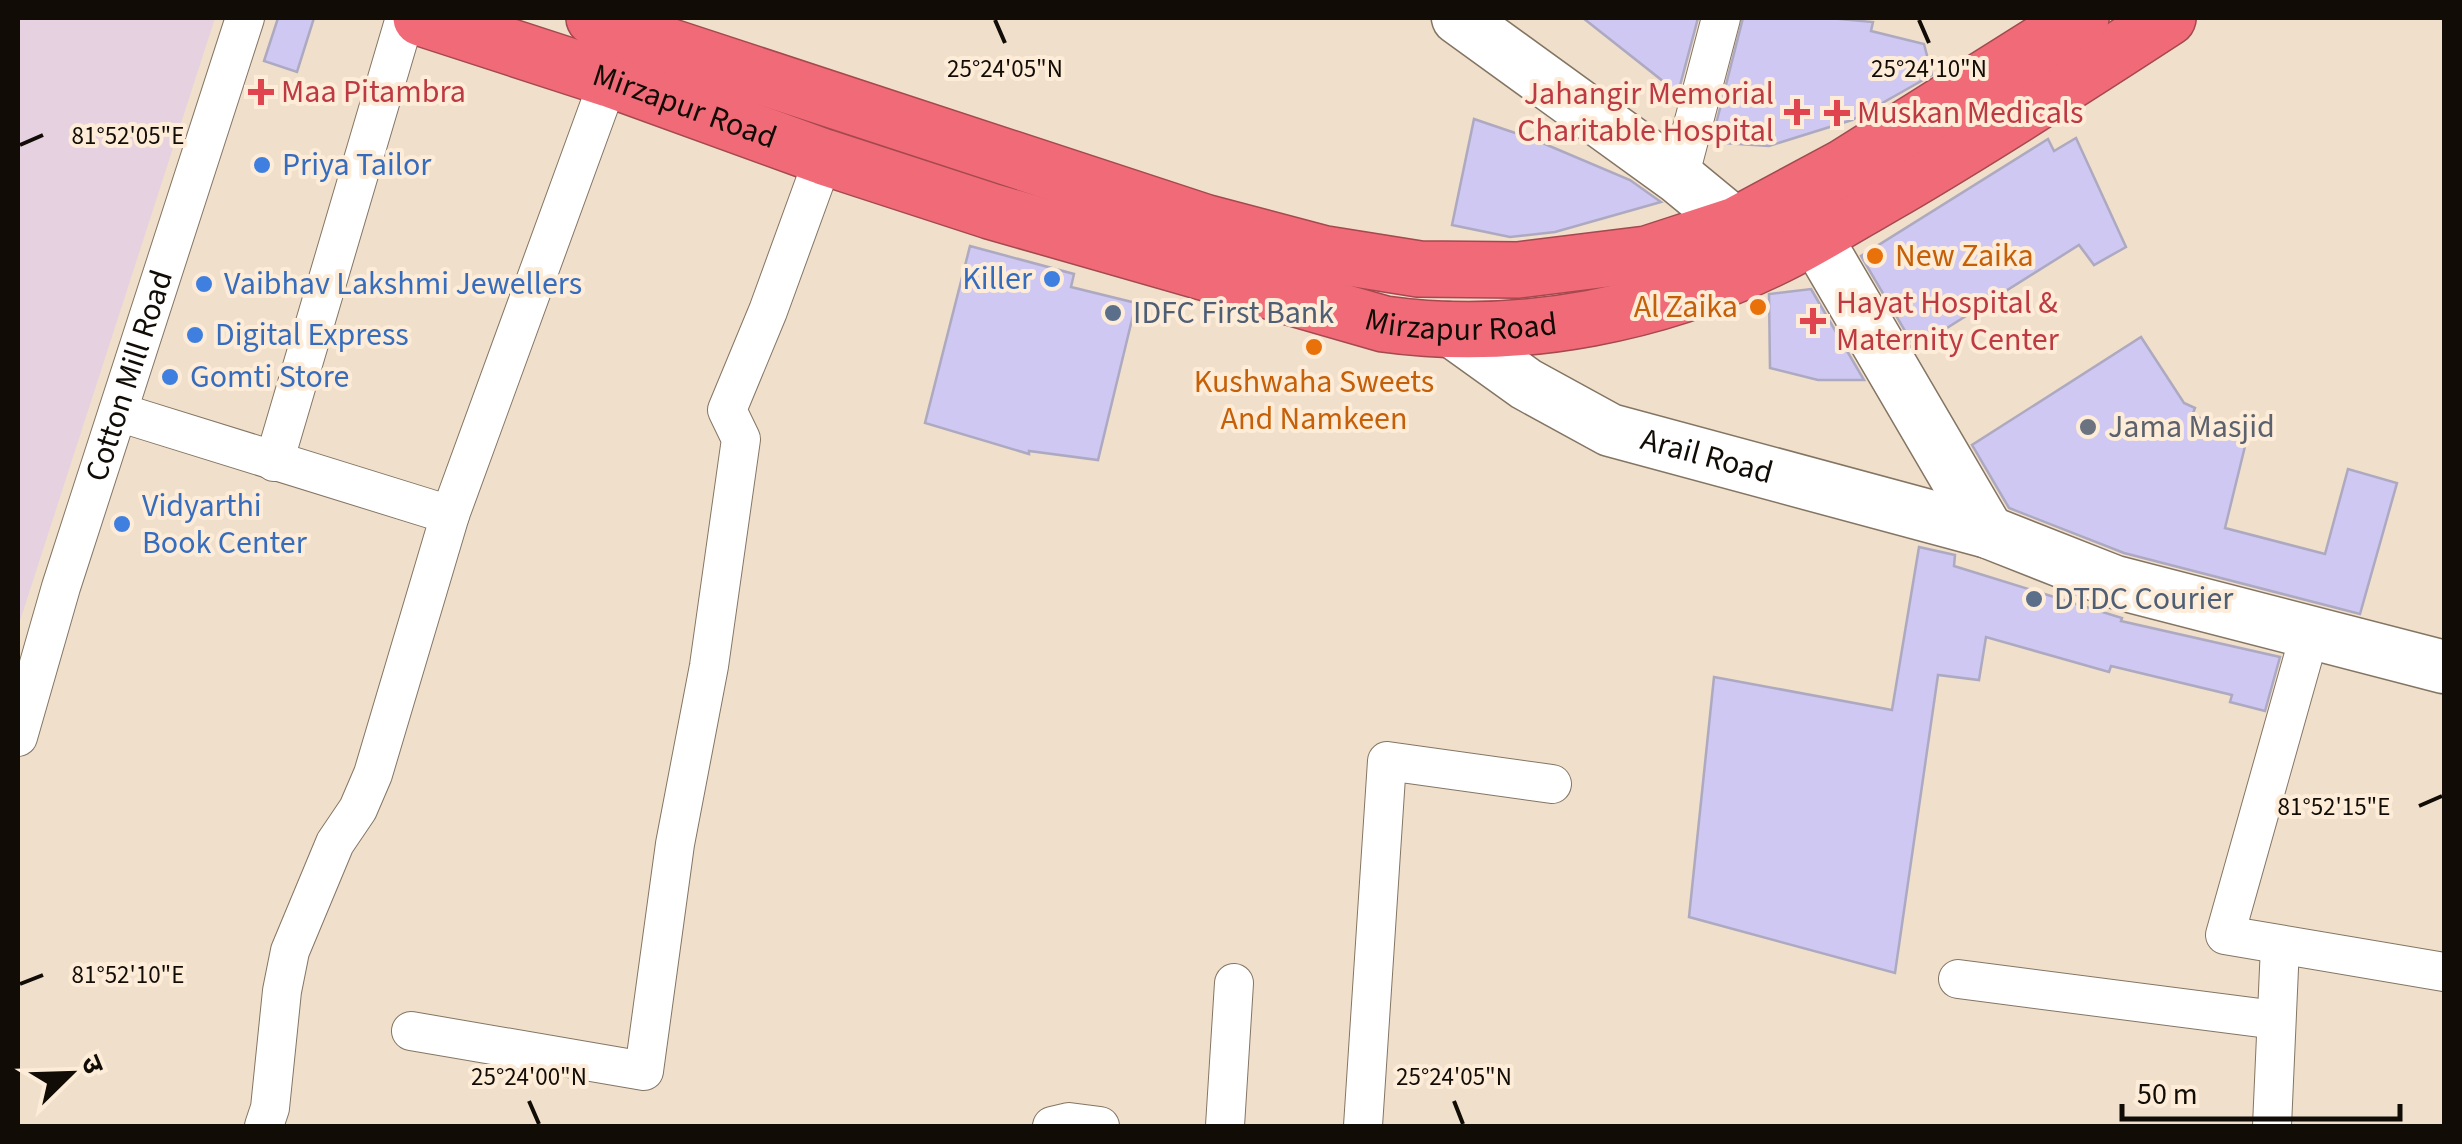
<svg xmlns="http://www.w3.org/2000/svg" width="2462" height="1144" viewBox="0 0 2462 1144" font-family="'Source Sans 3','Noto Sans Devanagari',sans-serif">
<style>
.industrial{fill:#e6d1e0}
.building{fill:#cec8f2;stroke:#ada9c0;stroke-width:2.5}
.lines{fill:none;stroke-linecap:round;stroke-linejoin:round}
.street-casing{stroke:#847563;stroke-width:40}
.secondary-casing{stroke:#847563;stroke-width:55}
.highway-casing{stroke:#a3494f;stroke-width:58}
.street{stroke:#fff;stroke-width:38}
.secondary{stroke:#fff;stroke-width:52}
.highway{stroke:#f16a77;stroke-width:55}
.ticks{fill:none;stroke:#110c06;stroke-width:4}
.health-dot{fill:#e0444e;stroke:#fdecd8;stroke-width:4}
.shop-dot{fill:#3f7fe0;stroke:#fdecd8;stroke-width:4}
.food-dot{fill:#e8710a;stroke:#fdecd8;stroke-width:4}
.service-dot{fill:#5c6f8a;stroke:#fdecd8;stroke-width:4}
.worship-dot{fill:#6b7280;stroke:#fdecd8;stroke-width:4}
.labels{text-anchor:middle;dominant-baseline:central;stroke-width:8;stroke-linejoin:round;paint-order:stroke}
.health-label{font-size:32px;fill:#be3a42;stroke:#fdecd8;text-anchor:start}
.street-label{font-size:32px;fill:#110c06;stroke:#fdecd8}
.shop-label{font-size:32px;fill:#366cbe;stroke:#fdecd8;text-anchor:start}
.food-label{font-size:32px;fill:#c56008;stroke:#fdecd8;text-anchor:start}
.service-label{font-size:32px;fill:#4e5e75;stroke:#fdecd8;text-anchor:start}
.worship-label{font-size:32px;fill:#5b616d;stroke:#fdecd8;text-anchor:start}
.ticks-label{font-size:25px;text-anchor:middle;fill:#110c06;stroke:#fdecd8;stroke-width:8;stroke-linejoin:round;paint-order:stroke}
</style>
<rect width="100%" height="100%" fill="#f0dfcb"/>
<path class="industrial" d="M 18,18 L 215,18 L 18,627 Z"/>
<g class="building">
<path d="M 278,18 L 314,18 L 297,72 L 264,61 Z"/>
<path d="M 1583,18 L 1698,18 L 1678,93 Z"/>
<path d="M 1743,18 L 1829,18 L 1873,22 L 1871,31 L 1924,44 L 1932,75 L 1852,120 L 1769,146 L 1724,143 L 1727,132 L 1716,124 Z"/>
<path d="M 1474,119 L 1533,139 L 1630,180 L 1661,202 L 1555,232 L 1510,237 L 1452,225 Z"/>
<path d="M 2076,138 L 2126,247 L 2094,265 L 2079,245 L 1915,348 L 1861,256 L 2048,139 L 2054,151 Z"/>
<path d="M 970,246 L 1074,274 L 1071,287 L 1136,303 L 1098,460 L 1029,451 L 1029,454 L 925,423 Z"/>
<path d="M 1811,289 L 1864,380 L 1818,380 L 1770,368 L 1769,294 Z"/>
<path d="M 2141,337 L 2184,403 L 2195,408 L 2192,416 L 2249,430 L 2225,528 L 2325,554 L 2348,469 L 2397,483 L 2360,614 L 2124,553 L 2009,508 L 1972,445 Z"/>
<path d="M 1919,547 L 1955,555 L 1954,566 L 2122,618 L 2121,621 L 2280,657 L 2265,711 L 2230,702 L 2232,695 L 2111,666 L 2109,672 L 1986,637 L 1979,680 L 1938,675 L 1895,973 L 1689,917 L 1714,677 L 1892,710 Z"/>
</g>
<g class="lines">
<defs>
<g id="street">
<path d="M 1679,178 L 1721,18"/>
<path d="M 118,412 L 450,515"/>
<path d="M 274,462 L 405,18"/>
<path d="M 2310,633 L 2225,935 L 2444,972"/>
<path id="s1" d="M 18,737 L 61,587 L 245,18"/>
<path d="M 1958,979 L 2276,1020"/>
<path d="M 411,1031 L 644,1071 L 675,844 L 709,666 L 741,439 L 727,410 L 768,311 L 824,157"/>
<path d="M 264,1126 L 270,1108 L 282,991 L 290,951 L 335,843 L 358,809 L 373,774 L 450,515 L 609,79"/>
<path d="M 1052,1126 L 1069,1122 L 1100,1126"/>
<path d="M 1225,1126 L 1234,983"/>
<path d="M 1363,1126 L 1387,761 L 1552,784"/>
<path d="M 2272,1126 L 2280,946"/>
</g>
<g id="secondary">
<path d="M 1458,18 L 1679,178 L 1736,225"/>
<path d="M 1792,197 L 1988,532"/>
<path id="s2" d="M 1448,328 L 1526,384 L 1610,430 L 1988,532 L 2115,582 L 2444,667"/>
</g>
<g id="highway">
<path id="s3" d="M 421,18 L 609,79 L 824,157 L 990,211 L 1384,324 C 1520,343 1665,314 1787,251 C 1825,231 1862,208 1899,187 C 1991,133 2079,76 2168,18"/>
<path d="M 594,18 L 671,47 L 1204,222 L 1325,254 L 1419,269 L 1518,270 L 1647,254 L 1736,225 L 1844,167 L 2081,18"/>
</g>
</defs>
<use href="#street" class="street-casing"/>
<use href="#secondary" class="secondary-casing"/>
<use href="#highway" class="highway-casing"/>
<use href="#street" class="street"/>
<use href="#secondary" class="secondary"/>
<use href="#highway" class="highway"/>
</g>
<path class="ticks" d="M 995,20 L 1005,43M 1919,20 L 1929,43M 20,145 L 43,135M 2419,806 L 2442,796M 20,984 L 43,975M 529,1101 L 539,1124M 1454,1101 L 1463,1124"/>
<g class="health-dot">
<path d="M256 77h10v10h10v10h-10v10h-10v-10h-10v-10h10z"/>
<path d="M1792 97h10v10h10v10h-10v10h-10v-10h-10v-10h10z"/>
<path d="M1832 98h10v10h10v10h-10v10h-10v-10h-10v-10h10z"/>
<path d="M1808 306h10v10h10v10h-10v10h-10v-10h-10v-10h10z"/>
</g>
<g class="shop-dot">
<circle cx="262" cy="165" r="10"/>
<circle cx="1052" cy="279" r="10"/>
<circle cx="204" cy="284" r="10"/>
<circle cx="195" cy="335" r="10"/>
<circle cx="170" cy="377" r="10"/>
<circle cx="122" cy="524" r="10"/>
</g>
<g class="food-dot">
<circle cx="1875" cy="256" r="10"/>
<circle cx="1758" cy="307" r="10"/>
<circle cx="1314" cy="347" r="10"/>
</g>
<g class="service-dot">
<circle cx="1113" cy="313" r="10"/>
<circle cx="2034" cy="599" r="10"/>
</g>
<circle class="worship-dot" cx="2088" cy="427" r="10"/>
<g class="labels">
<g class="health-label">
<text x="281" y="92">Maa Pitambra</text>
<text x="1774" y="94" text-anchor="end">Jahangir Memorial<tspan x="1774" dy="37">Charitable Hospital</tspan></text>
<text x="1857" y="113">Muskan Medicals</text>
<text x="1836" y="303">Hayat Hospital &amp;<tspan x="1836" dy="37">Maternity Center</tspan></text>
</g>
<g class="street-label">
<text stroke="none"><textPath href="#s3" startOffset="278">Mirzapur Road</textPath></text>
<text stroke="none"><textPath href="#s3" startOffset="1088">Mirzapur Road</textPath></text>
<text stroke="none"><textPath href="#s1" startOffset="378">Cotton Mill Road</textPath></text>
<text stroke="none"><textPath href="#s2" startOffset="292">Arail Road</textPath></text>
</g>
<g class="shop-label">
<text x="282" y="165">Priya Tailor</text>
<text x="1032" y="279" text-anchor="end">Killer</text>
<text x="224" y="284">Vaibhav Lakshmi Jewellers</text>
<text x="215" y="335">Digital Express</text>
<text x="190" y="377">Gomti Store</text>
<text x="142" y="506">Vidyarthi<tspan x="142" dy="37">Book Center</tspan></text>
</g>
<g class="food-label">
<text x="1895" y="256">New Zaika</text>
<text x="1738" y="307" text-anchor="end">Al Zaika</text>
<text x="1314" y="382" text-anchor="middle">Kushwaha Sweets<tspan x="1314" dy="37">And Namkeen</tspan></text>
</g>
<g class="service-label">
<text x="1133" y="313">IDFC First Bank</text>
<text x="2054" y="599">DTDC Courier</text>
</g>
<g class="worship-label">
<text x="2108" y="427">Jama Masjid</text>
</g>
</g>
<g class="ticks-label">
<text x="1005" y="77">25°24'05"N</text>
<text x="1929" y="77">25°24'10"N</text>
<text x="128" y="144">81°52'05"E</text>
<text x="2334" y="815">81°52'15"E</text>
<text x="128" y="983">81°52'10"E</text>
<text x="529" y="1085">25°24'00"N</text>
<text x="1454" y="1085">25°24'05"N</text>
</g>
<rect width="2462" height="1144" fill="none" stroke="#110c06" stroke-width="40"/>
<g transform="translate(70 1074) rotate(67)" stroke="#fdecd8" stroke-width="8" paint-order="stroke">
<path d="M0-8L18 38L0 25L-18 38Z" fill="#110c06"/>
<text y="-15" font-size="28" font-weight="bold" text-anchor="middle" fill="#110c06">उ</text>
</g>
<path d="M2122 1104v15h278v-15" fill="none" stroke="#110c06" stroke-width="5"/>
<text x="2137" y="1104" font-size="30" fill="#110c06" stroke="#fdecd8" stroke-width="8" paint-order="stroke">50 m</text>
</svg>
